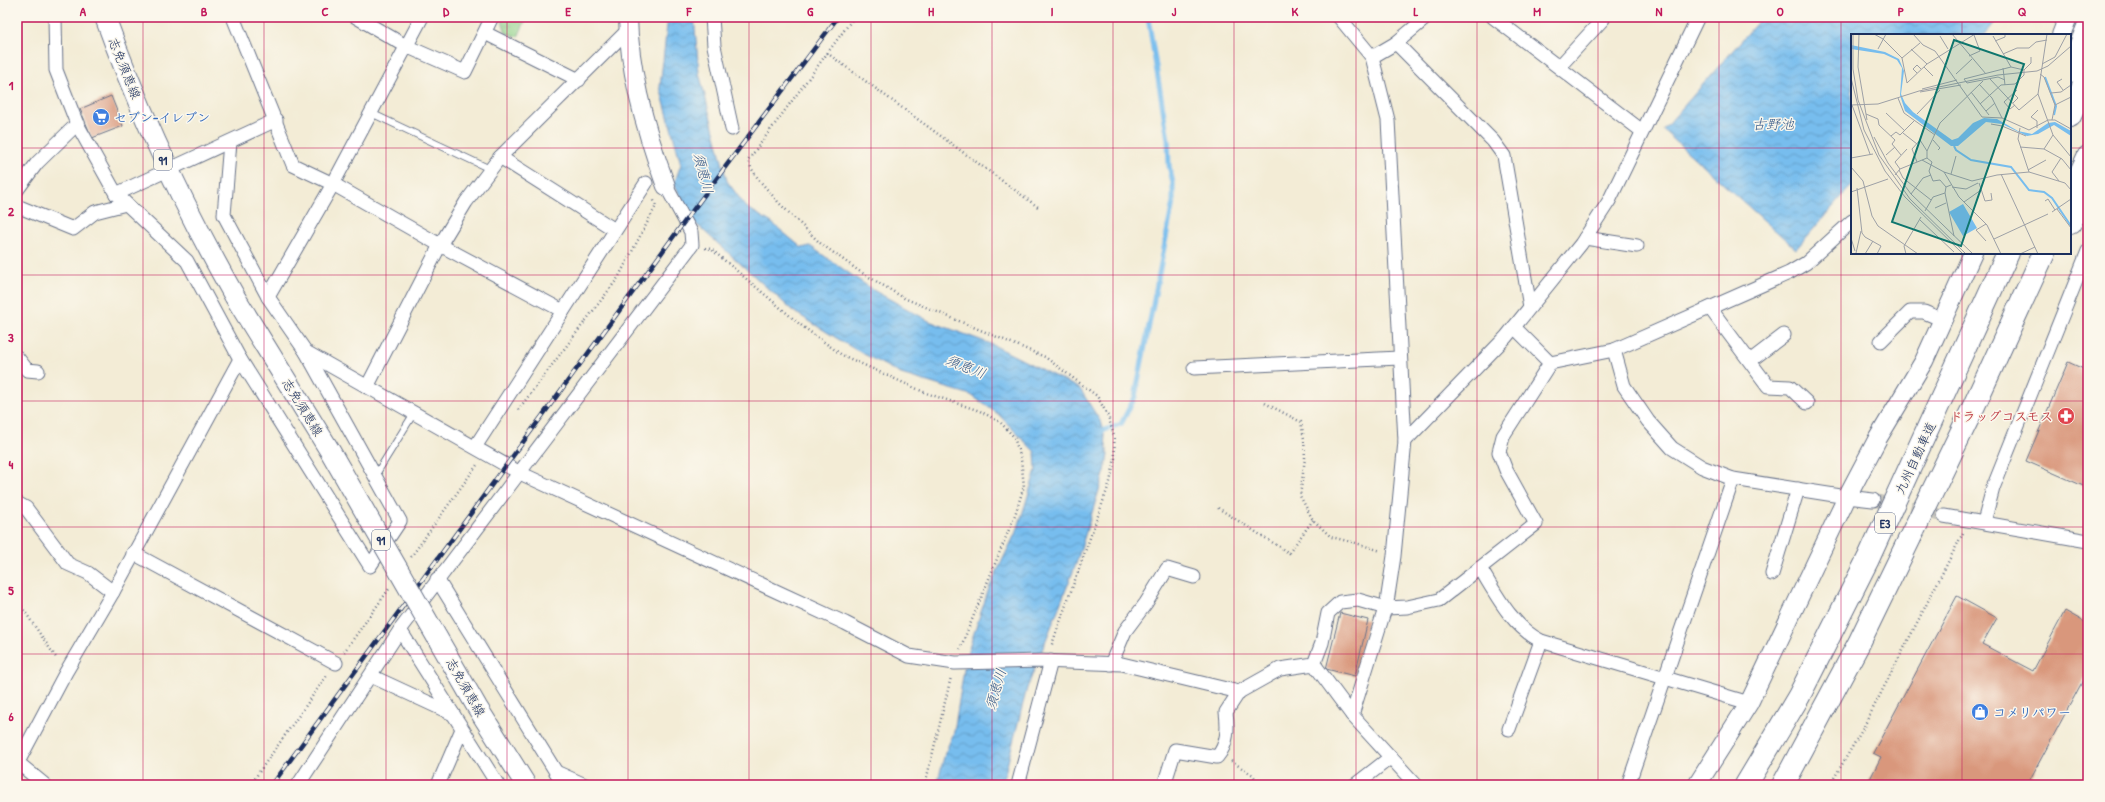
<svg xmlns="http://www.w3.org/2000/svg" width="2105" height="802" viewBox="0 0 2105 802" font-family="'Patrick Hand','Klee One',sans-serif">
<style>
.park{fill:url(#park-tufts);stroke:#558074}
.water{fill:url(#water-waves);stroke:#4976a6}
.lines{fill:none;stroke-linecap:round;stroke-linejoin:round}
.stream{stroke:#77bdee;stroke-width:5}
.building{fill:#d9977b}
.street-tunnel{stroke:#c8c6be;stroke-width:13;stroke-dasharray:13 6;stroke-linecap:butt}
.lane-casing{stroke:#677188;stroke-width:8}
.street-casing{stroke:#677188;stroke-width:15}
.secondary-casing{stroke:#677188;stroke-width:20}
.primary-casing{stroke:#677188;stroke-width:22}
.highway-casing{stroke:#677188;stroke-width:24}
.path{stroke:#677188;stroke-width:2.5;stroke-dasharray:1 3;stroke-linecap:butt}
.lane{stroke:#fff;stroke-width:6}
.street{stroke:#fff;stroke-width:13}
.secondary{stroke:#fff;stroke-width:18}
.primary{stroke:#fff;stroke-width:20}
.highway{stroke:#fff;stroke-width:22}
.rail-casing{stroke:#1b2f5e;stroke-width:4.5}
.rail{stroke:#fbf7ec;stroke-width:3;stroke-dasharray:9;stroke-linecap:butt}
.primary-bridge-casing{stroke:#677188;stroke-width:22;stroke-linecap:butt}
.primary-bridge{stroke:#fff;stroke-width:20}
.grid{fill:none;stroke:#c2185b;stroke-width:1;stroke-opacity:0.55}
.labels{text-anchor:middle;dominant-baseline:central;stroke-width:3;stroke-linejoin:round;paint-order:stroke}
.shield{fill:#fbf7ec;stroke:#5e6b89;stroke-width:1}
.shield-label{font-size:12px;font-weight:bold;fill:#1b2f5e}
.street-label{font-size:13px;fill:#1b2f5e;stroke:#fbf7ec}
.shop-label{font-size:13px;font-weight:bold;fill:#366cbe;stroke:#fbf7ec;text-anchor:start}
.health-label{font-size:13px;font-weight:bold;fill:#be3a42;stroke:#fbf7ec;text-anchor:end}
.water-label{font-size:14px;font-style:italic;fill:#375a89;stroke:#fbf7ec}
.inset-river{fill:none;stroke:#77bdee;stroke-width:2}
.inset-road{fill:none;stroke:#9da0a6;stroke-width:1}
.view{fill:#0f766e;fill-opacity:0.15;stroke:#0f766e;stroke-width:2}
.inset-edge{fill:none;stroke:#1b2f5e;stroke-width:2}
.neatline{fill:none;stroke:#c2185b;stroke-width:1.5}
.grid-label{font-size:13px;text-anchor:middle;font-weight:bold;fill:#c2185b}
</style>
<defs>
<pattern id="park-tufts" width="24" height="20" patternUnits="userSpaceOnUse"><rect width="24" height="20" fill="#8fd28a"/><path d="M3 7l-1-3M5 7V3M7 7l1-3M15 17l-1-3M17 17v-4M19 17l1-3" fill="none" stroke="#74ab74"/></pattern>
<pattern id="water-waves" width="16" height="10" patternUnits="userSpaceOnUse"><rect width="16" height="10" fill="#77bdee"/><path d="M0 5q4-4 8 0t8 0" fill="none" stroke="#619ac4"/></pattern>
</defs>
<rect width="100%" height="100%" fill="#fbf7ec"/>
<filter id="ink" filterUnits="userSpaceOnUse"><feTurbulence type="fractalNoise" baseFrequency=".025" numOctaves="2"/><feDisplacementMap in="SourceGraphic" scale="8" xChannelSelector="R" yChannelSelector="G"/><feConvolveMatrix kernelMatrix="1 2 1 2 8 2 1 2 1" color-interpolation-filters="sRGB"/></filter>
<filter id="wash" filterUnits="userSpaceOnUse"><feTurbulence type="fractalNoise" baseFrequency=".012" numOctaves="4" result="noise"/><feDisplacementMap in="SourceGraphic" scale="16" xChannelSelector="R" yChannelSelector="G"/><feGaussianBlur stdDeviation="0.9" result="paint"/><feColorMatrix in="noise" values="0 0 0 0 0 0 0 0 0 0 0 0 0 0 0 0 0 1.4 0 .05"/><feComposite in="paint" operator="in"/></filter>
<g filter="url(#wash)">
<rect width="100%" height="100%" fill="#f3ecd6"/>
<path class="park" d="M 503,17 L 527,17 L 518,37 L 506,33 L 502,21 Z"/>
<g class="water">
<path d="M 668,17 L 694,17 L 699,73 L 727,181 L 746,207 L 772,223 L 802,248 L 810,246 L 873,290 L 929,321 L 991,344 L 1080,389 L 1102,424 L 1108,455 L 1105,471 L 1076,564 L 1027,688 L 1002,785 L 937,785 L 945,753 L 954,732 L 966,657 L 989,588 L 1018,528 L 1036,470 L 1035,452 L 998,414 L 971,395 L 901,374 L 851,347 L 793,311 L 694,222 L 674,184 L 681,164 L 660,87 Z"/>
<path d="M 1762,17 L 2000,17 L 1984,35 L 1852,35 L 1852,185 L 1796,249 L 1663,130 Z"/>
</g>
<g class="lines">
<path class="stream" d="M 1096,433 L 1121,424 L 1135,397 L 1173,202 L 1173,183 L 1169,166 L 1168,140 L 1148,17"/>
</g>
<g id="blocks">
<g class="building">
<path d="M 111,96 L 123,126 L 92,138 L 80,109 Z"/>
<path d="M 2068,362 L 2088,371 L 2088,488 L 2026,461 Z"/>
<path d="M 1957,596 L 1997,618 L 1982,644 L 2033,671 L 2065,611 L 2088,624 L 2088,671 L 2027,785 L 1867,785 L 1881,757 L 1873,753 Z"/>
<path d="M 1340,613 L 1368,620 L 1355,676 L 1326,669 Z"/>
</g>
</g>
</g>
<g filter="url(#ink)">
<use href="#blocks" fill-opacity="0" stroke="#677188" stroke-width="1"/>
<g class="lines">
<path class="street-tunnel" d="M 1873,500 L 1944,516"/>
<defs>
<g id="lane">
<path d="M 371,113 L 490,169"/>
<path d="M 375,476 L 414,413"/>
</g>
<g id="street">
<path d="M 55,17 L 56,70 L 77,124 L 116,194 L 187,261 L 240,359 L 370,566 L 400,521 L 306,352 L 268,297 L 224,215 L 230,142"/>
<path d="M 233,17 L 293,165 L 333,184 L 440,245 L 563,311"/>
<path d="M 356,17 L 406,46 L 465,72 L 492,17"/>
<path d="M 712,17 L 714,46 L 732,129"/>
<path d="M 1339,17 L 1372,57 L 1388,120 L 1405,441 L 1394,556 L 1387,602 L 1352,715"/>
<path d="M 1493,17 L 1642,131"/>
<path d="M 485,33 L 579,80"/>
<path d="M 1396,43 L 1427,17"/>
<path d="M 1372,57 L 1396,43 L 1493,141 L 1504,156 L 1530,307"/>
<path d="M 1559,67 L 1603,19"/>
<path d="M 500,157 L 615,230"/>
<path d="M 17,190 L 37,163 L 77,124"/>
<path d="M 116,194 L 276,120"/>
<path d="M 17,206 L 73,229 L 95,212 L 126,204"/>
<path d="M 1585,238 L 1637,246"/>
<path d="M 268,297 L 333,184 L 422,17"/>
<path d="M 1710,308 L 1768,386 L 1790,387 L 1807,403"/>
<path d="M 1514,327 L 1550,363 L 1614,350 L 1789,273 L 1806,263 L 1852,221"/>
<path d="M 1881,341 L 1910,312 L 1924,312 L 1943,320"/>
<path d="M 1614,350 L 1624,386 L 1648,421 L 1672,448 L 1702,467 L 1733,479 L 1847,497 L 1873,500"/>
<path d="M 306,352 L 520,473 L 845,623 L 909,656 L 955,663 L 1041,661 L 1122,664 L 1239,692 L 1280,669 L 1314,664 L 1352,715 L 1416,785"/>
<path d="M 17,357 L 27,370 L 38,371"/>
<path d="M 1750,361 L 1784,335"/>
<path d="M 1194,368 L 1399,358"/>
<path d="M 367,387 L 440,245 L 466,202 L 500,157 L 628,30"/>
<path d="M 1405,441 L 1506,337 L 1581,244 L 1609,201 L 1698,17"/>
<path d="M 475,447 L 646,183"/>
<path d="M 17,503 L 26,508 L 68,564 L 88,573 L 113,592"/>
<path d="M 1944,516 L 2088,541"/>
<path d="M 1984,522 L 1993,488 L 2088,251"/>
<path d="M 133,553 L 336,663"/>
<path d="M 1480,568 C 1497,596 1512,626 1541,641 L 1749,703"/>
<path d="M 1772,574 L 1798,489"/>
<path d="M 437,579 L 564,785"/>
<path d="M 400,630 L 498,785"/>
<path d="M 1111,664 L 1125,631 L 1146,603 L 1167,569 L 1194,577"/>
<path d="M 1314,664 L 1322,643 L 1328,613 L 1340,602 L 1358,600 L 1386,608 L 1407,607 L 1439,600 L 1536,524 L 1506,470 L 1499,452 L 1503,436 L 1550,363"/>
<path d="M 371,676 L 453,714"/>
<path d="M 1509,729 L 1541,641"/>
<path d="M 17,762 L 45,785"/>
<path d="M 17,764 L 66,672 L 113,592 L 240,359"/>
<path d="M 556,772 L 585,785"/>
<path d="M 298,785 L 400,630 L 692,245 L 691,232 L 666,186"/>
<path d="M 438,785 L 462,729"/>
<path d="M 1018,785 L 1051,661"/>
<path d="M 1164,785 L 1175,750 L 1217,757 C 1228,744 1228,728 1226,712 L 1239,692"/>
<path d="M 1355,785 L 1391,757"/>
<path d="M 1628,785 L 1733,479"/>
</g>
<g id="secondary">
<path d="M 628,17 C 629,71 647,135 666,186"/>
<path d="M 2061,35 L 2068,17"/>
<path d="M 1697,785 L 1749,703 L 1847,497 L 1878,438 L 1924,361 L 1973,253"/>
</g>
<path id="primary" d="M 105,17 C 140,114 184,207 235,297"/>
<g id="highway">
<path d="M 2070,72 L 2088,27"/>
<path d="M 2070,116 L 2088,76"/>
<path d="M 2070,196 L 2088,157"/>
<path d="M 2070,223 L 2088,186"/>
<path d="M 1746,785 L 1799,696 L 1868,559 L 2008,253"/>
<path d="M 1783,785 L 1859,643 L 1972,410 L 2044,253"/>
</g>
</defs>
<use href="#lane" class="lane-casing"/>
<use href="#street" class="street-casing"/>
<use href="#secondary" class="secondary-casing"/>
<use href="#primary" class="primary-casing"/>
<use href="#highway" class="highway-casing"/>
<g class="path">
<path d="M 854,17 L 749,159 L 751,168 L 759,180 L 779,203 L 820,243 L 859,271 L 904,298 L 1045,357 L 1097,396 L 1108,416 L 1114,436 L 1115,458 L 1110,482 L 1051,647"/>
<path d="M 827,53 L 1038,207"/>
<path d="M 705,248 L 711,249 L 802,326 L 842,355 L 926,393 L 980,411 L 1000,422 L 1014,437 L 1021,459 L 1024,486 L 1015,515 L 960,649"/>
<path d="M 1265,403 L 1301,422 L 1304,439 L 1305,458 L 1300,496 L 1313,520 L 1331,537 L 1356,543 L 1381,551"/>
<path d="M 518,410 L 618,278 L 656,206 L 653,198"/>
<path d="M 1218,508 L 1289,553 L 1313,520"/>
<path d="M 411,557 L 477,465"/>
<path d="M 17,600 L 57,659"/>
<path d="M 344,652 L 389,589"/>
<path d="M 1231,761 L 1253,775 L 1259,785"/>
<path d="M 250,785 L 328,674"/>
<path d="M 925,785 L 951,677"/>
<path d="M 1830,785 L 1861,732 L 1963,533"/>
</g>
<use href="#lane" class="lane"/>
<use href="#street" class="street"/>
<use href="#secondary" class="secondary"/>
<use href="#primary" class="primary"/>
<use href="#highway" class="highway"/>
<defs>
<path id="rail" d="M 272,785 L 690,214 L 838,17"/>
</defs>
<use href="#rail" class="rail-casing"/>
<use href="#rail" class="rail"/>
<defs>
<path id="primary-bridge" d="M 235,297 L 330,451 L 477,707 L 526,785"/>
</defs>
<use href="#primary-bridge" class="primary-bridge-casing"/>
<use href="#primary-bridge" class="primary-bridge"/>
</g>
</g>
<path class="grid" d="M 143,17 L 143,785M 264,17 L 264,785M 386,17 L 386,785M 507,17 L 507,785M 628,17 L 628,785M 749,17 L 749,785M 871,17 L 871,785M 992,17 L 992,785M 1113,17 L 1113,785M 1234,17 L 1234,785M 1356,17 L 1356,785M 1477,17 L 1477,785M 1598,17 L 1598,785M 1719,17 L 1719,785M 1841,17 L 1841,785M 1962,17 L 1962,35M 17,148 L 1852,148M 2070,148 L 2088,148M 1962,253 L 1962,785M 17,275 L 2088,275M 17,401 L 2088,401M 17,527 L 2088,527M 17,654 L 2088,654"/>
<defs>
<symbol id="supermarket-disc" viewBox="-11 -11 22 22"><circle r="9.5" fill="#3f7fe0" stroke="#fbf7ec"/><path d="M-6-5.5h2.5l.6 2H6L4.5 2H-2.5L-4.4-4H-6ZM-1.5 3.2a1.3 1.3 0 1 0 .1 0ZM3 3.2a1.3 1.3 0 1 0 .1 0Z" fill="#fff"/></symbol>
<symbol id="pharmacy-disc" viewBox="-11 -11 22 22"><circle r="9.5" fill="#e0444e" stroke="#fbf7ec"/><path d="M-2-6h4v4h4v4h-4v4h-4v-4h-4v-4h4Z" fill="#fff"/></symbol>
<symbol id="shop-disc" viewBox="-11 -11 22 22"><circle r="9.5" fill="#3f7fe0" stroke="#fbf7ec"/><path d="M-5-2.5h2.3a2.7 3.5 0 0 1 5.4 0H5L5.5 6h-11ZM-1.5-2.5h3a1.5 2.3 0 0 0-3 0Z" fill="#fff"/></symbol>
</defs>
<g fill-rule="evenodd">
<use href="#supermarket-disc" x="91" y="107" width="20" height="20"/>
<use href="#pharmacy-disc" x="2056" y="406" width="20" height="20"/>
<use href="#shop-disc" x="1970" y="702" width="20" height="20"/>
</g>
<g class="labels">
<g class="shield">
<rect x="154" y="150" width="18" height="20" rx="3"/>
<rect x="1875" y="513" width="20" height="20" rx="3"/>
<rect x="372" y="530" width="18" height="20" rx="3"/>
</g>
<g class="shield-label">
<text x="163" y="160">91</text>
<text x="1885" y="523">E3</text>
<text x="381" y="540">91</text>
</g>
<g class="street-label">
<text transform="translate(125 68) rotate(68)">志免須恵線</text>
<text transform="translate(303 407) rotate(58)">志免須恵線</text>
<text transform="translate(1915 458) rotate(-65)">九州自動車道</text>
<text transform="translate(466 687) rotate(60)">志免須恵線</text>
</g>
<g class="shop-label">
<text x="114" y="117">セブン-イレブン</text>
<text x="1993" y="712">コメリパワー</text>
</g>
<g class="health-label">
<text x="2053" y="416">ドラッグコスモス</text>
</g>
<g class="water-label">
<text x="1773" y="123">古野池</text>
<text transform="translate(704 173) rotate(76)">須恵川</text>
<text transform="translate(966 366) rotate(21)">須恵川</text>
<text transform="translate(995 689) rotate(-74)">須恵川</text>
</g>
</g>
<g transform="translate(1851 34)">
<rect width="220" height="220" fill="#f3ecd6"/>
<path d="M 0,11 L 34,18 L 48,25 L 53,37 L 50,60 L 54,69 L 62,78 L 101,106 L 107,104 L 122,89 L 133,84 L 146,85 L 167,97 L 181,100 L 197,89 L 204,88 L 220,97 L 220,102 L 203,91 L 187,100 L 176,102 L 151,90 L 135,88 L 107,112 L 100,112 L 54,77 L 49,61 L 51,34 L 46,26 L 33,20 L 0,15 ZM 112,170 L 126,194 L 112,202 L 98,178 Z" fill="#77bdee"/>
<path class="inset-river" d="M 194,43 L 205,72 L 203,81M 103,112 L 105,116 L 120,126 L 160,133 L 178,156 L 193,158 L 201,164 L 220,192"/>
<path class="inset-road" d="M 2,0 L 2,35 L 7,66 L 28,121 L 59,165 L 115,220M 8,0 L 7,33 L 16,86M 23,0 L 32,5 L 51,24 L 56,49M 62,0 L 72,11 L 84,17 L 131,83 L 151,84 L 178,96 L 197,86 L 204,86 L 220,95M 101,0 L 135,40M 196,0 L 187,60 L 202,101 L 220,123M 89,2 L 97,15M 142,2 L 160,33M 144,7 L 154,3 L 154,0M 27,15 L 35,0M 60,15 L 76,30M 152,20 L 166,14 L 178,14 L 185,8 L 196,6M 118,22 L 129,17 L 123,1M 51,24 L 69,9M 191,30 L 204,23 L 216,0M 73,33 L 82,42M 152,34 L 154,51M 173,36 L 180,29 L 180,23M 66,39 L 62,35 L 66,31 L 70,35M 105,40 L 121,25M 189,40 L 193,43 L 204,71 L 201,86M 0,44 L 13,96 L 34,137 L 54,163 L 112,220M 139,45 L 168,76 L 187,60M 211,45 L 206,48 L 212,56M 56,49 L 76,30 L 124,0M 128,50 L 141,64 L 151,84M 71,55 L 106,46M 69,58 L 110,51M 120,58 L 138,81M 200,59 L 210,58 L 220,51M 47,64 L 53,79 L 84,101M 162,69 L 167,64 L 162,59M 129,70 L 150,51 L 164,50 L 173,41 L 173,36 L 160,33 L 113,45 L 116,49 L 147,43 L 154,46M 0,71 L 27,70 L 68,57 L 147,41 L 186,37 L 197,32 L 220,12M 1,71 L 19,120M 164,71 L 159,75 L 153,68 L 166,56M 204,71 L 220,63M 135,77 L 144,69M 35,79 L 54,97M 15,80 L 27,85 L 28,91 L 44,106 L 41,110 L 50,121M 66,80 L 89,56M 140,90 L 151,92 L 175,102M 169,94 L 167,105 L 178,138M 186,94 L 186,87 L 180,83 L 187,76M 52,99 L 66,110M 40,102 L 45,98 L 49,101 L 63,87M 23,103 L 37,129 L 60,160 L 122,220M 82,106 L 89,114 L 87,116M 169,113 L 193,115 L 211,125 L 220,136M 193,115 L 202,101M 35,121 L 44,113M 0,124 L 22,120M 76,124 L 81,128 L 78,137 L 82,147 L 89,146 L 95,153M 71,126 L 93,138 L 121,147 L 146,141 L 178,138 L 214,149 L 220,156M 66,128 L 61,115 L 69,106 L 76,117M 0,133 L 12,147 L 21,182 L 27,192 L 67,220M 49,135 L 44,128 L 56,115M 48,136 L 52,144 L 80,166M 177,136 L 195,126M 93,138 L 108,163 L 136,191 L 150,220M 100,140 L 105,122M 150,140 L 187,220M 44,141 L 49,135 L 76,124 L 76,117 L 89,89 L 132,47M 208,147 L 201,138 L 210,124M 128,149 L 134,167 L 141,166 L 140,159M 100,151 L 95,153 L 94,159 L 103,202M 101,153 L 115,155 L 127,149M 6,154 L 11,199 L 14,203 L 30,212 L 26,220M 0,158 L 37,145M 60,160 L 72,144 L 80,141M 194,167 L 197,165 L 204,176M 113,168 L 130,156M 84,174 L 95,169M 206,175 L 220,194M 74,177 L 82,163 L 94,159M 201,178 L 220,165M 69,186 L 103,218M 135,190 L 125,196 L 135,207M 0,204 L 4,217M 143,205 L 197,180M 5,219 L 10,197M 14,220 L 22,207M 55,220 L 53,212 L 70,183M 169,220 L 184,213"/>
<path class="view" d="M 103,6 L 173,30 L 110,212 L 41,188 Z"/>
<rect width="220" height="220" class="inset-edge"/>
</g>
<rect width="2105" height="802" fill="none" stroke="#fbf7ec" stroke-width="44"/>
<rect x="22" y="22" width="2061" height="758" class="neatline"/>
<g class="grid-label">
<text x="83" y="16">A</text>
<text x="204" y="16">B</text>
<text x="325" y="16">C</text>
<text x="446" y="16">D</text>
<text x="568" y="16">E</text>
<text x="689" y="16">F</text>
<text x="810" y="16">G</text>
<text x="931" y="16">H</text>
<text x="1052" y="16">I</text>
<text x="1174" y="16">J</text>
<text x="1295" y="16">K</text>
<text x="1416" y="16">L</text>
<text x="1537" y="16">M</text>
<text x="1659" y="16">N</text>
<text x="1780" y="16">O</text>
<text x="1901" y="16">P</text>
<text x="2022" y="16">Q</text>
<text x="11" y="90">1</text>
<text x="11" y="216">2</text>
<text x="11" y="342">3</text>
<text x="11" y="469">4</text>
<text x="11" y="595">5</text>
<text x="11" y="721">6</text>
</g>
</svg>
